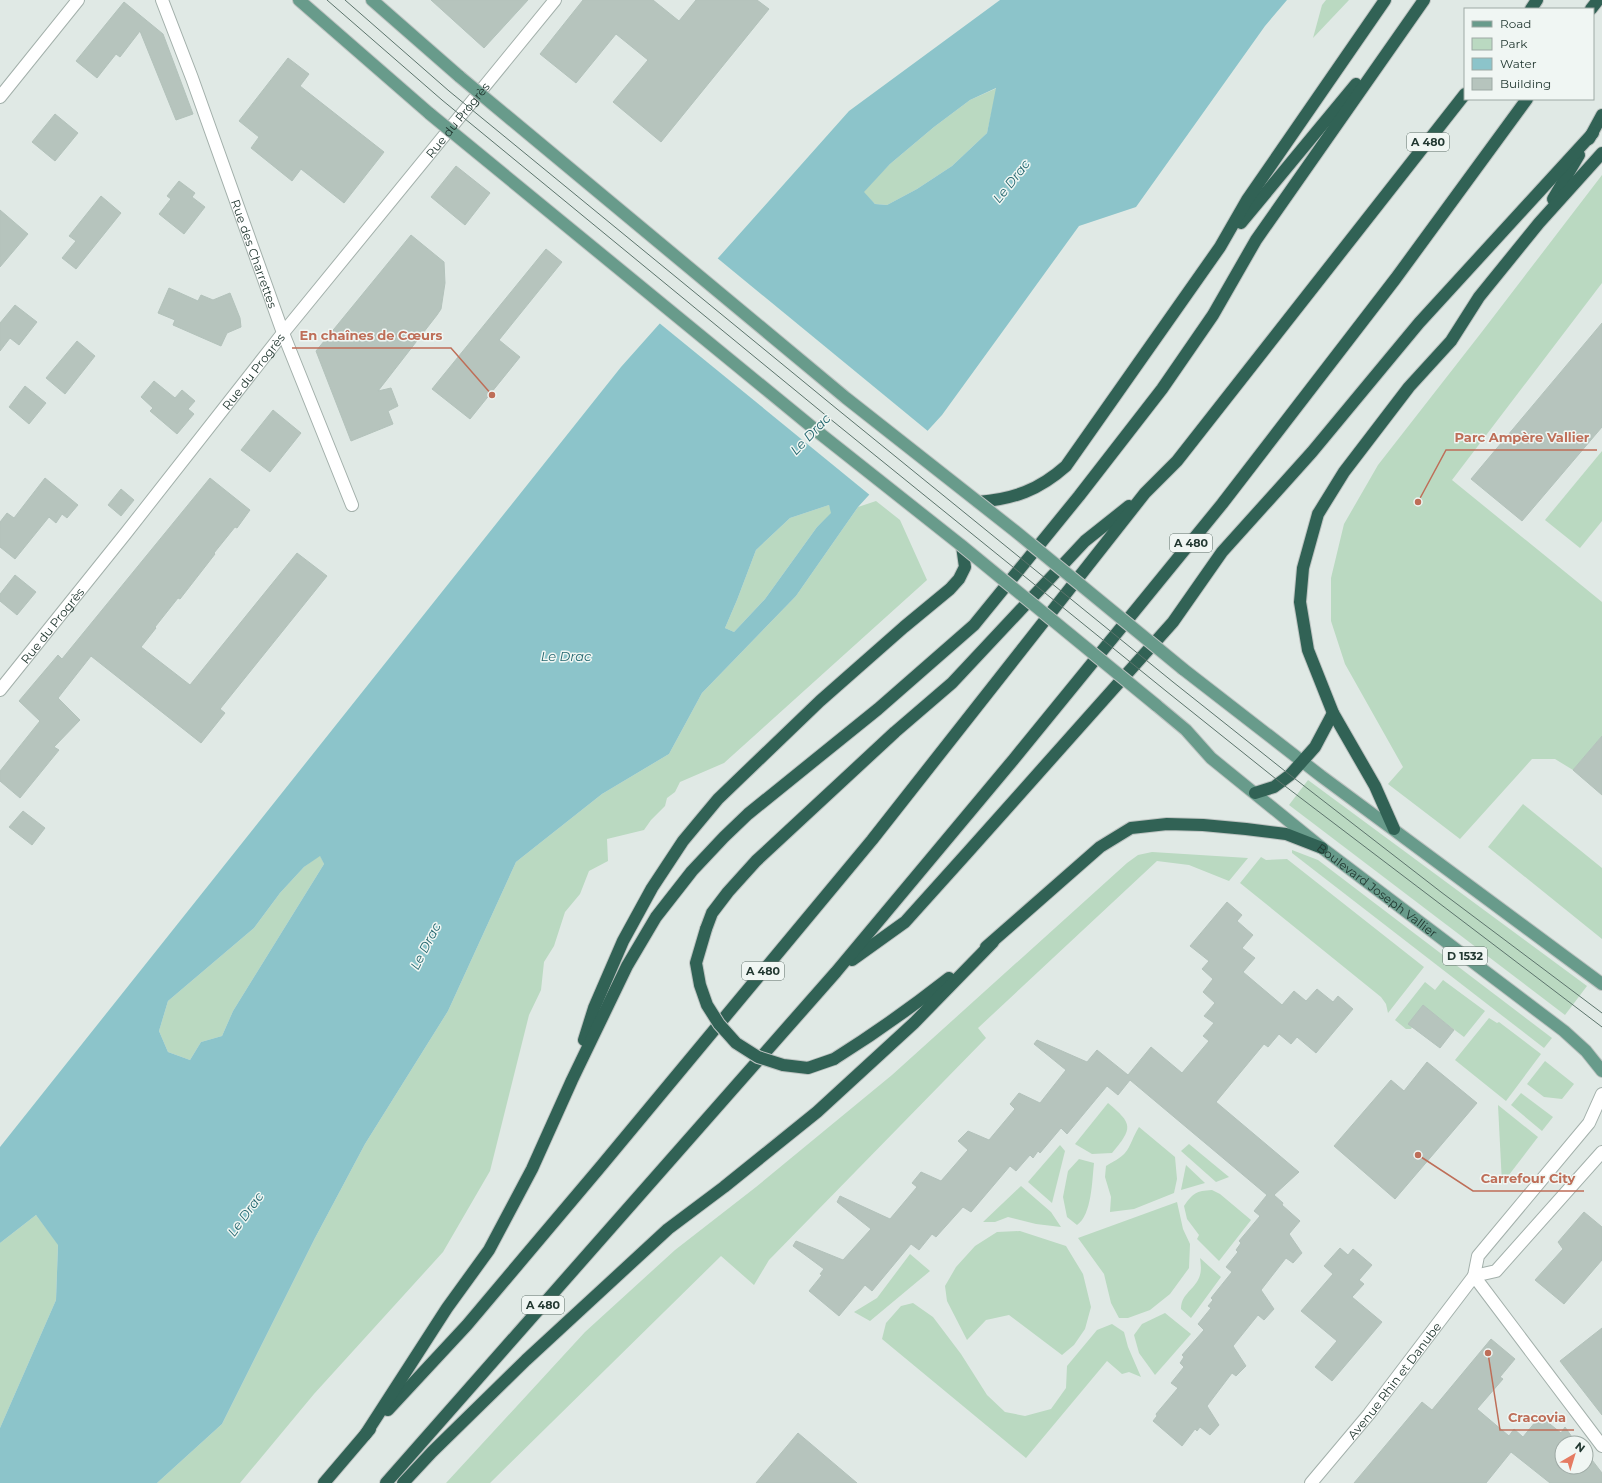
<svg xmlns="http://www.w3.org/2000/svg" width="1602" height="1483" viewBox="0 0 1602 1483" font-family="Montserrat,sans-serif">
<style>
.green{fill:#bad9c1}
.water{fill:#8cc4ca;fill-rule:evenodd}
.pier{fill:#e0e9e5}
.building{fill:#b6c4bd;stroke:#b3c2bb}
.lines{fill:none;stroke-linecap:round;stroke-linejoin:round}
.minor-casing{stroke:#a3b0ab;stroke-width:14}
.major-casing{stroke:#bdc3c1;stroke-width:14}
.highway-casing{stroke:#bdc3c1;stroke-width:14}
.minor{stroke:#fff;stroke-width:12}
.major{stroke:#689b8b;stroke-width:12}
.highway{stroke:#316255;stroke-width:12}
.tram{stroke:#5c746c;stroke-width:1}
.major-bridge-casing{stroke:#bdc3c1;stroke-width:14;stroke-linecap:butt}
.highway-bridge-casing{stroke:#bdc3c1;stroke-width:14;stroke-linecap:butt}
.major-bridge{stroke:#689b8b;stroke-width:12}
.highway-bridge{stroke:#316255;stroke-width:12}
.labels{text-anchor:middle;dominant-baseline:central;stroke-width:3;stroke-linejoin:round;paint-order:stroke}
.shield{fill:#f0f6f3;stroke:#60716b;stroke-width:1}
.shield-label{font-size:11px;font-weight:bold;fill:#223831}
.street-label{font-size:12px;fill:#223831;stroke:#f0f6f3}
.water-label{font-size:13px;font-style:italic;fill:#22666e;stroke:#f0f6f3}
.leader{fill:none;stroke:#be6e58;stroke-width:1.5}
.callout-dot{fill:#be6e58;stroke:#f0f6f3;stroke-width:1.5}
.callout-label{font-size:13px;text-anchor:middle;font-weight:bold;fill:#be6e58;stroke:#f0f6f3;stroke-width:3;stroke-linejoin:round;paint-order:stroke}
</style>
<rect width="100%" height="100%" fill="#e0e9e5"/>
<g class="green">
<path d="M 1326,0 L 1349,0 L 1313,38 L 1322,5 Z"/>
<path d="M 997,88 L 987,133 L 952,166 L 917,189 L 887,205 L 875,204 L 863,192 L 890,164 L 934,127 L 970,100 Z"/>
<path d="M 1602,175 L 1602,283 L 1452,480 L 1602,602 L 1602,736 L 1573,770 L 1555,759 L 1532,759 L 1460,839 L 1388,784 L 1403,767 L 1345,664 L 1331,621 L 1331,578 L 1344,524 L 1378,465 L 1481,333 Z"/>
<path d="M 1602,451 L 1602,521 L 1580,548 L 1545,520 Z"/>
<path d="M 876,501 L 900,520 L 927,580 L 724,763 L 680,782 L 675,792 L 667,798 L 665,806 L 651,820 L 644,830 L 607,839 L 608,861 L 589,871 L 580,894 L 565,912 L 554,946 L 544,962 L 541,990 L 529,1015 L 490,1171 L 443,1252 L 314,1394 L 240,1483 L 157,1483 L 222,1424 L 315,1238 L 365,1144 L 448,1011 L 516,862 L 602,794 L 669,754 L 702,693 L 796,596 L 858,507 Z"/>
<path d="M 829,505 L 832,513 L 817,527 L 765,599 L 734,632 L 725,628 L 737,600 L 756,550 L 790,518 Z"/>
<path d="M 1308,780 L 1587,986 L 1565,1015 L 1289,805 Z"/>
<path d="M 1523,804 L 1602,868 L 1602,939 L 1488,847 Z"/>
<path d="M 1292,850 L 1318,860 L 1552,1038 L 1544,1048 L 1292,853 Z"/>
<path d="M 1152,852 L 1248,858 L 1229,881 L 1189,865 L 1157,861 L 978,1028 L 986,1038 L 769,1260 L 754,1285 L 721,1256 L 490,1483 L 446,1483 L 585,1332 L 675,1250 L 756,1187 L 892,1075 L 1127,863 L 1138,855 Z"/>
<path d="M 320,855 L 324,864 L 233,1011 L 222,1036 L 201,1042 L 190,1060 L 168,1052 L 159,1031 L 168,1001 L 254,928 L 280,893 L 304,867 Z"/>
<path d="M 1261,857 L 1266,860 L 1287,859 L 1424,967 L 1388,1013 L 1386,1004 L 1381,997 L 1240,883 Z"/>
<path d="M 1443,980 L 1485,1011 L 1464,1037 L 1423,1006 L 1411,1029 L 1406,1029 L 1395,1020 L 1425,982 L 1435,990 Z"/>
<path d="M 1489,1018 L 1497,1023 L 1499,1022 L 1541,1054 L 1506,1101 L 1455,1060 Z"/>
<path d="M 1545,1061 L 1574,1084 L 1562,1099 L 1544,1097 L 1527,1084 Z"/>
<path d="M 1521,1093 L 1553,1117 L 1542,1131 L 1511,1105 Z"/>
<path d="M 1108,1103 C 1133,1124 1133,1128 1112,1153 L 1092,1154 L 1075,1144 Z"/>
<path d="M 1498,1105 L 1538,1137 L 1502,1184 Z"/>
<path d="M 1139,1127 L 1175,1157 L 1177,1179 L 1174,1193 L 1134,1209 L 1110,1212 L 1111,1197 L 1105,1177 L 1106,1166 C 1112,1162 1121,1158 1125,1153 C 1131,1146 1133,1136 1139,1127 Z"/>
<path d="M 1189,1144 L 1229,1177 L 1216,1182 L 1181,1151 Z"/>
<path d="M 1060,1145 L 1065,1151 L 1052,1203 L 1028,1182 Z"/>
<path d="M 1079,1159 L 1094,1163 C 1092,1180 1092,1215 1077,1225 L 1067,1217 L 1063,1197 L 1068,1171 Z"/>
<path d="M 1186,1165 L 1205,1183 L 1181,1190 Z"/>
<path d="M 1021,1186 L 1051,1212 L 1061,1227 L 1036,1224 L 1008,1217 L 995,1222 L 983,1222 Z"/>
<path d="M 1212,1190 L 1220,1194 L 1251,1220 L 1219,1261 L 1197,1239 L 1199,1235 L 1187,1219 L 1184,1206 C 1193,1193 1196,1191 1212,1190 Z"/>
<path d="M 1177,1202 L 1183,1229 L 1190,1244 L 1189,1268 L 1170,1294 L 1150,1310 L 1128,1318 L 1119,1318 L 1111,1303 L 1104,1274 L 1078,1238 Z"/>
<path d="M 36,1215 L 58,1244 L 56,1300 L 0,1428 L 0,1243 Z"/>
<path d="M 1020,1231 L 1066,1246 L 1083,1274 L 1091,1307 L 1085,1329 L 1074,1345 L 1062,1355 L 1009,1315 L 986,1320 L 967,1340 L 947,1301 L 945,1286 L 956,1267 L 975,1246 L 997,1232 Z"/>
<path d="M 910,1254 L 930,1271 L 870,1321 L 854,1312 L 877,1298 Z"/>
<path d="M 1200,1258 L 1221,1277 L 1191,1318 L 1181,1309 C 1181,1295 1192,1291 1198,1280 C 1202,1273 1201,1265 1200,1258 Z"/>
<path d="M 913,1303 L 933,1317 L 961,1354 L 987,1395 L 1005,1412 L 1025,1416 L 1051,1409 L 1066,1388 L 1067,1366 L 1097,1330 L 1112,1324 L 1124,1332 L 1128,1347 L 1141,1377 L 1129,1372 L 1122,1374 L 1107,1361 L 1026,1458 L 882,1339 L 886,1323 L 901,1306 Z"/>
<path d="M 1165,1313 L 1191,1334 L 1155,1375 L 1139,1353 L 1134,1335 L 1142,1324 Z"/>
</g>
<path class="water" d="M 1000,0 L 1287,0 L 1265,26 L 1136,207 L 1079,226 L 942,415 L 858,507 L 796,596 L 702,693 L 669,754 L 602,794 L 516,862 L 448,1011 L 365,1144 L 315,1238 L 222,1424 L 157,1483 L 0,1483 L 0,1428 L 56,1300 L 58,1245 L 36,1215 L 0,1243 L 0,1147 L 621,367 L 849,111 ZM 996,88 L 987,133 L 952,166 L 917,189 L 887,205 L 875,204 L 864,192 L 890,164 L 934,127 L 970,100 ZM 829,505 L 831,513 L 817,527 L 765,599 L 734,632 L 725,628 L 737,600 L 756,550 L 790,518 ZM 320,856 L 324,864 L 233,1011 L 222,1036 L 201,1042 L 190,1060 L 168,1052 L 159,1031 L 168,1001 L 254,928 L 280,893 L 304,867 Z"/>
<path class="pier" d="M 716,257 L 929,432 L 871,496 L 658,322 Z"/>
<g class="building">
<path d="M 431,0 L 528,0 L 484,48 Z"/>
<path d="M 583,0 L 653,0 L 679,21 L 696,0 L 757,0 L 769,9 L 661,142 L 613,102 L 648,60 L 616,34 L 576,83 L 540,54 Z"/>
<path d="M 124,2 L 163,34 L 193,114 L 176,120 L 140,31 L 120,57 L 116,54 L 97,78 L 76,61 Z"/>
<path d="M 288,58 L 309,74 L 300,86 L 384,152 L 344,203 L 301,169 L 292,181 L 251,148 L 259,137 L 239,121 Z"/>
<path d="M 55,114 L 78,133 L 55,161 L 32,142 Z"/>
<path d="M 456,166 L 490,193 L 465,225 L 431,197 Z"/>
<path d="M 179,181 L 195,193 L 192,197 L 205,207 L 184,234 L 159,214 L 171,199 L 167,196 Z"/>
<path d="M 101,196 L 121,213 L 76,269 L 62,258 L 76,241 L 69,236 Z"/>
<path d="M 0,210 L 28,234 L 0,267 Z"/>
<path d="M 411,235 L 444,262 L 445,283 L 441,309 L 437,315 L 378,391 L 391,388 L 398,406 L 388,411 L 393,424 L 351,441 L 316,351 Z"/>
<path d="M 546,249 L 562,262 L 499,340 L 520,357 L 470,419 L 432,389 Z"/>
<path d="M 169,288 L 198,301 L 201,295 L 213,300 L 230,293 L 240,318 L 241,327 L 227,333 L 221,346 L 173,325 L 175,320 L 158,313 Z"/>
<path d="M 15,305 L 37,322 L 19,345 L 10,338 L 0,351 L 0,323 Z"/>
<path d="M 1602,323 L 1602,427 L 1522,521 L 1471,479 Z"/>
<path d="M 77,341 L 95,356 L 65,394 L 46,378 Z"/>
<path d="M 154,381 L 175,398 L 182,390 L 195,401 L 188,409 L 194,414 L 177,434 L 150,411 L 153,408 L 141,397 Z"/>
<path d="M 25,386 L 46,403 L 29,424 L 9,407 Z"/>
<path d="M 273,410 L 301,433 L 270,472 L 241,450 Z"/>
<path d="M 45,478 L 78,505 L 67,518 L 62,514 L 56,523 L 49,517 L 15,559 L 0,547 L 0,522 L 7,513 L 14,518 Z"/>
<path d="M 210,478 L 250,510 L 237,528 L 235,527 L 214,553 L 215,554 L 180,599 L 178,598 L 155,627 L 156,628 L 141,647 L 190,685 L 297,553 L 327,576 L 220,709 L 225,713 L 201,743 L 91,656 L 58,698 L 80,720 L 54,747 L 59,750 L 20,798 L 0,781 L 0,771 L 40,721 L 19,701 L 58,655 L 62,659 Z"/>
<path d="M 121,489 L 134,500 L 121,516 L 108,505 Z"/>
<path d="M 15,575 L 36,592 L 17,615 L 0,601 L 0,594 Z"/>
<path d="M 1602,736 L 1602,795 L 1573,770 Z"/>
<path d="M 23,811 L 45,828 L 32,845 L 9,827 Z"/>
<path d="M 1227,902 L 1242,915 L 1237,921 L 1253,935 L 1242,948 L 1255,958 L 1243,972 L 1282,1005 L 1294,991 L 1306,1001 L 1317,989 L 1333,1002 L 1338,996 L 1353,1009 L 1316,1053 L 1297,1037 L 1291,1044 L 1279,1034 L 1268,1047 L 1264,1044 L 1216,1102 L 1299,1172 L 1274,1195 L 1283,1203 L 1282,1205 L 1300,1221 L 1289,1234 L 1302,1253 L 1293,1263 L 1286,1258 L 1261,1290 L 1274,1309 L 1264,1320 L 1258,1315 L 1233,1346 L 1246,1366 L 1236,1376 L 1232,1373 L 1207,1406 L 1219,1425 L 1210,1435 L 1200,1427 L 1197,1431 L 1195,1429 L 1182,1446 L 1153,1421 L 1157,1416 L 1156,1414 L 1178,1388 L 1171,1383 L 1184,1367 L 1180,1363 L 1184,1357 L 1182,1355 L 1204,1330 L 1198,1324 L 1211,1308 L 1208,1306 L 1213,1300 L 1211,1298 L 1232,1272 L 1226,1267 L 1238,1252 L 1236,1250 L 1241,1243 L 1239,1241 L 1260,1216 L 1254,1211 L 1267,1195 L 1130,1080 L 1118,1095 L 1107,1086 L 1067,1134 L 1061,1128 L 1040,1153 L 1038,1151 L 1033,1158 L 1030,1155 L 1016,1171 L 1010,1166 L 971,1212 L 963,1207 L 936,1237 L 932,1234 L 919,1250 L 911,1244 L 872,1291 L 865,1285 L 839,1316 L 809,1291 L 822,1275 L 820,1274 L 824,1269 L 793,1246 L 796,1241 L 843,1260 L 871,1229 L 837,1202 L 840,1196 L 890,1219 L 917,1187 L 912,1183 L 921,1172 L 941,1181 L 968,1150 L 958,1141 L 968,1131 L 989,1140 L 1015,1109 L 1010,1104 L 1019,1093 L 1040,1103 L 1066,1070 L 1034,1044 L 1037,1040 L 1087,1062 L 1097,1050 L 1128,1075 L 1151,1047 L 1182,1073 L 1209,1041 L 1203,1036 L 1214,1023 L 1204,1016 L 1215,1003 L 1203,992 L 1213,979 L 1202,969 L 1209,961 L 1190,946 Z"/>
<path d="M 1423,1005 L 1454,1030 L 1440,1048 L 1408,1024 Z"/>
<path d="M 1427,1062 L 1477,1103 L 1395,1199 L 1334,1146 L 1391,1080 L 1404,1091 Z"/>
<path d="M 1584,1212 L 1602,1227 L 1602,1260 L 1564,1304 L 1535,1280 L 1563,1249 L 1558,1242 Z"/>
<path d="M 1340,1248 L 1348,1255 L 1353,1249 L 1372,1265 L 1359,1280 L 1364,1284 L 1352,1297 L 1382,1322 L 1332,1381 L 1315,1367 L 1337,1341 L 1301,1311 L 1333,1274 L 1324,1266 Z"/>
<path d="M 1602,1328 L 1602,1415 L 1560,1361 Z"/>
<path d="M 1491,1339 L 1515,1359 L 1500,1377 L 1503,1379 L 1477,1409 L 1509,1436 L 1514,1429 L 1523,1437 L 1540,1416 L 1561,1433 L 1565,1427 L 1576,1443 L 1562,1443 L 1562,1467 L 1586,1467 L 1586,1457 L 1587,1459 L 1589,1456 L 1602,1473 L 1602,1483 L 1550,1483 L 1511,1452 L 1486,1483 L 1354,1483 L 1422,1402 L 1432,1410 Z"/>
<path d="M 798,1433 L 857,1483 L 756,1483 Z"/>
</g>
<g class="lines">
<defs>
<g id="minor">
<path id="s1" d="M 162,0 L 192,78 L 283,333 L 352,505"/>
<path d="M 0,97 L 78,0"/>
<path id="s2" d="M 0,690 L 126,533 L 283,333 L 555,0"/>
<path d="M 1474,1276 L 1602,1446"/>
<path d="M 1474,1276 L 1496,1271 L 1602,1152"/>
<path id="s3" d="M 1311,1483 L 1369,1414 L 1474,1276 L 1478,1256 L 1589,1123 L 1602,1094"/>
</g>
<g id="major">
<path d="M 299,0 L 430,114"/>
<path d="M 372,0 L 460,77"/>
<path d="M 1183,669 L 1321,776 L 1602,984"/>
<path id="s4" d="M 1156,705 L 1186,730 L 1211,758 L 1322,848 L 1564,1031 L 1586,1051 L 1602,1071"/>
</g>
<g id="highway">
<path d="M 1531,9 L 1537,0"/>
<path d="M 1591,9 L 1598,0"/>
<path d="M 1589,139 L 1602,115"/>
<path d="M 1553,199 L 1579,155"/>
<path d="M 1241,223 L 1356,84"/>
<path d="M 978,502 C 1014,499 1039,490 1066,466 L 1220,247 L 1247,200 L 1385,0"/>
<path d="M 1255,793 L 1274,787 L 1290,775 L 1315,747 L 1333,713"/>
<path d="M 1394,829 L 1375,786 L 1333,713 L 1308,650 L 1300,602 L 1303,568 L 1318,514 L 1344,472 L 1409,387 L 1451,341 L 1479,297 L 1539,223 L 1602,153"/>
<path d="M 706,929 L 712,913 L 728,892 L 756,861 L 895,732 L 952,683 L 1085,541 L 1129,506"/>
<path d="M 986,947 L 1100,847 L 1131,828 L 1167,824 L 1203,825 L 1246,829 L 1286,834 L 1322,848"/>
<path d="M 852,960 L 905,922 L 968,852 L 1173,622 L 1222,552 L 1312,452 L 1419,323 L 1593,133"/>
<path d="M 584,1040 L 594,1008 L 623,941 L 652,888 L 683,841 L 718,799 L 820,701 L 904,627 L 950,589 L 959,579 L 965,567 L 962,546"/>
<path d="M 834,1059 C 874,1034 912,1007 949,978"/>
<path d="M 388,1410 L 467,1325 L 602,1165 L 872,840 L 1145,493 L 1177,461 L 1465,94"/>
<path d="M 365,1435 L 447,1308 L 489,1250 L 532,1169 L 572,1080 L 627,966 L 656,917 L 692,871 L 724,837 L 748,814 L 878,709 L 974,625 L 1079,496 L 1162,389 L 1213,315 L 1256,240 L 1424,0"/>
<path d="M 324,1483 L 370,1429"/>
<path d="M 386,1483 L 836,972 L 1014,759 L 1222,504 L 1396,278 L 1527,99"/>
<path d="M 403,1483 L 432,1452 L 526,1360 L 668,1229 L 724,1187 L 817,1112 L 914,1023 L 993,942"/>
</g>
</defs>
<use href="#minor" class="minor-casing"/>
<use href="#major" class="major-casing"/>
<use href="#highway" class="highway-casing"/>
<use href="#minor" class="minor"/>
<use href="#major" class="major"/>
<use href="#highway" class="highway"/>
<g class="tram">
<path d="M 327,0 L 442,100 L 829,418 L 1166,691 L 1281,783 L 1602,1027"/>
<path d="M 345,0 L 449,91 L 837,409 L 1173,682 L 1290,775 L 1441,892 L 1602,1013"/>
</g>
<defs>
<g id="major-bridge">
<path d="M 460,77 L 846,398 L 1015,531 L 1183,669"/>
<path d="M 430,114 L 818,432 L 962,546 L 1156,705"/>
</g>
<path id="highway-bridge" d="M 706,929 L 696,963 L 700,985 L 707,1005 L 719,1024 L 736,1043 L 758,1057 L 783,1065 L 808,1068 L 834,1059"/>
</defs>
<use href="#major-bridge" class="major-bridge-casing"/>
<use href="#highway-bridge" class="highway-bridge-casing"/>
<use href="#major-bridge" class="major-bridge"/>
<use href="#highway-bridge" class="highway-bridge"/>
</g>
<g class="labels">
<g class="shield">
<rect x="1407" y="133" width="42" height="18" rx="3"/>
<rect x="1170" y="534" width="42" height="18" rx="3"/>
<rect x="1443" y="947" width="44" height="18" rx="3"/>
<rect x="742" y="962" width="42" height="18" rx="3"/>
<rect x="522" y="1296" width="42" height="18" rx="3"/>
</g>
<g class="shield-label">
<text x="1428" y="142">A 480</text>
<text x="1191" y="543">A 480</text>
<text x="1465" y="956">D 1532</text>
<text x="763" y="971">A 480</text>
<text x="543" y="1305">A 480</text>
</g>
<g class="street-label">
<text stroke="none"><textPath href="#s2" startOffset="731">Rue du Progrès</textPath></text>
<text stroke="none"><textPath href="#s1" startOffset="270">Rue des Charrettes</textPath></text>
<text stroke="none"><textPath href="#s2" startOffset="407">Rue du Progrès</textPath></text>
<text stroke="none"><textPath href="#s2" startOffset="83">Rue du Progrès</textPath></text>
<text stroke="none"><textPath href="#s4" startOffset="289">Boulevard Joseph Vallier</textPath></text>
<text stroke="none"><textPath href="#s3" startOffset="132">Avenue Rhin et Danube</textPath></text>
</g>
<g class="water-label">
<text transform="translate(1011 181) rotate(-52)">Le Drac</text>
<text transform="translate(810 434) rotate(-46)">Le Drac</text>
<text x="566" y="656">Le Drac</text>
<text transform="translate(425 946) rotate(-63)">Le Drac</text>
<text transform="translate(245 1214) rotate(-54)">Le Drac</text>
</g>
</g>
<path class="leader" d="M492 395L451 348H292M1418 502L1446 450H1597M1418 1155L1473 1191H1584M1488 1353L1500 1430H1574"/>
<g class="callout-dot">
<circle cx="492" cy="395" r="4"/>
<circle cx="1418" cy="502" r="4"/>
<circle cx="1418" cy="1155" r="4"/>
<circle cx="1488" cy="1353" r="4"/>
</g>
<g class="callout-label">
<text x="371" y="340">En chaînes de Cœurs</text>
<text x="1522" y="442">Parc Ampère Vallier</text>
<text x="1528" y="1183">Carrefour City</text>
<text x="1537" y="1422">Cracovia</text>
</g>
<rect x="1464" y="8" width="130" height="92" fill="#f0f6f3" stroke="#9eaaa5"/>
<rect x="1472" y="21" width="20" height="6" fill="#689b8b" stroke="#9eaaa5"/>
<text x="1500" y="28" font-size="12" fill="#223831">Road</text>
<rect x="1472" y="38" width="20" height="12" fill="#bad9c1" stroke="#9eaaa5"/>
<text x="1500" y="48" font-size="12" fill="#223831">Park</text>
<rect x="1472" y="58" width="20" height="12" fill="#8cc4ca" stroke="#9eaaa5"/>
<text x="1500" y="68" font-size="12" fill="#223831">Water</text>
<rect x="1472" y="78" width="20" height="12" fill="#b6c4bd" stroke="#9eaaa5"/>
<text x="1500" y="88" font-size="12" fill="#223831">Building</text>
<g transform="translate(1574 1455) rotate(38)"><circle r="19" fill="#f0f6f3" stroke="#9eaaa5"/>
<path d="M0-3L7 15L0 10L-7 15Z" fill="#e57b62"/>
<text y="-6" font-size="11" font-weight="bold" text-anchor="middle" fill="#223831">N</text>
</g>
</svg>
